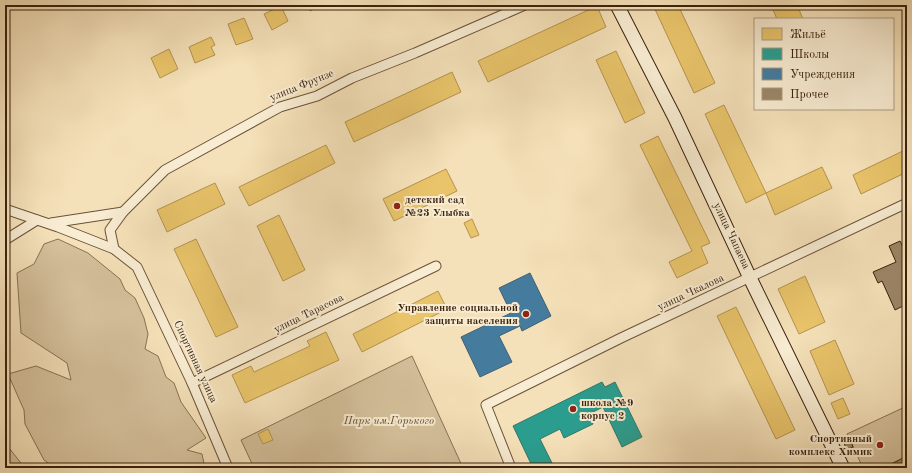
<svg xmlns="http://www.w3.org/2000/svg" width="912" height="473" viewBox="0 0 912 473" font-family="'Old Standard TT',serif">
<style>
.green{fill:#d5c19c;stroke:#887254}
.homes{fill:#e9c46a;stroke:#b5934e}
.schools{fill:#2a9d8f;stroke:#2f7868}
.public{fill:#457b9d;stroke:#426072}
.building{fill:#9c8566;stroke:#3b220d}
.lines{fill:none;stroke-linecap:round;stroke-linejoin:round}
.street-casing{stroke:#6a5238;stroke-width:11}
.secondary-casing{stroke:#3b220d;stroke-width:15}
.street{stroke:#f8ecd2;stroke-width:9}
.secondary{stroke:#f8ecd2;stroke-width:13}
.poi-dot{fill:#8f2418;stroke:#f8ecd2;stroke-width:1.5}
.labels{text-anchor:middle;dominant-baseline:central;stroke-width:4;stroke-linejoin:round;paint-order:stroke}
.street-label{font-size:11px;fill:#3b220d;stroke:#f8ecd2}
.poi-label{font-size:11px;font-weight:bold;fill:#3b220d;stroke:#f8ecd2;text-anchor:start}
.park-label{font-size:11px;font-style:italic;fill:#624a31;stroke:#f8ecd2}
</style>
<rect width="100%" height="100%" fill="#f5e1b9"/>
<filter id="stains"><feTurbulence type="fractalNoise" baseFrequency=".005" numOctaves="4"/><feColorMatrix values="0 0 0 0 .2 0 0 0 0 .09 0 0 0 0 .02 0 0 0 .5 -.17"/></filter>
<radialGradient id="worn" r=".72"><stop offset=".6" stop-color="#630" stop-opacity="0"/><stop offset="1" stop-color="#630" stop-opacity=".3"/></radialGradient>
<g class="green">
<path d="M 58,239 L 88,253 L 120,279 L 125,290 L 135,298 L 144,318 L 148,334 L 145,349 L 158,356 L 166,377 L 174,383 L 181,402 L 206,438 L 187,450 L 202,454 L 205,468 L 55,468 L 44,460 L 25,424 L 24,410 L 8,374 L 36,366 L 71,380 L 67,363 L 21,333 L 17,273 L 34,264 L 44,244 Z"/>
<path d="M 412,356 L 463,468 L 254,468 L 241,440 Z"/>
<path d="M 907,406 L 907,468 L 863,468 L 847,434 Z"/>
<path d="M 5,432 L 9,448 L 25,468 L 5,468 Z"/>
</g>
<g class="homes">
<path d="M 307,5 L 322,5 L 310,11 Z"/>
<path d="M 653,5 L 678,5 L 715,83 L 694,93 Z"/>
<path d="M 771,5 L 797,5 L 803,19 L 777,19 Z"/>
<path d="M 281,6 L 288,21 L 272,30 L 264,14 Z"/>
<path d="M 597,6 L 606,27 L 488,82 L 478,61 Z"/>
<path d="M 244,18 L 253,39 L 236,45 L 228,24 Z"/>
<path d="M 211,37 L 215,45 L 211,47 L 215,55 L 195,63 L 189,47 Z"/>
<path d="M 169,49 L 178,69 L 160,78 L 151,58 Z"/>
<path d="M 616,51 L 645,113 L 625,123 L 596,60 Z"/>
<path d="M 452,72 L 461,92 L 354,142 L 345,122 Z"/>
<path d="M 724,105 L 766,193 L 746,203 L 705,114 Z"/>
<path d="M 658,136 L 710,243 L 701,247 L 708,263 L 677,278 L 669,262 L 692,251 L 640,145 Z"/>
<path d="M 326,145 L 335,163 L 249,206 L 239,187 Z"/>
<path d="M 907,149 L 907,172 L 861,194 L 853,175 Z"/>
<path d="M 822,167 L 832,188 L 775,215 L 766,193 Z"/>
<path d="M 446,169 L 457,191 L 394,221 L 383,199 Z"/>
<path d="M 215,183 L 225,204 L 167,232 L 157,210 Z"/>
<path d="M 279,215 L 305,270 L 283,281 L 257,226 Z"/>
<path d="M 472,219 L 479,235 L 471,238 L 464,223 Z"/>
<path d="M 196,239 L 238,327 L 216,337 L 174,249 Z"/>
<path d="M 805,276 L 825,322 L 799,334 L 778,289 Z"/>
<path d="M 438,291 L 447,309 L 362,352 L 353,334 Z"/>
<path d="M 736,307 L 795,430 L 776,439 L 717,316 Z"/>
<path d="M 326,332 L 339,360 L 245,403 L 232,375 L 251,366 L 254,372 L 310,346 L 307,341 Z"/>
<path d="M 835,340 L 854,384 L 829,395 L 810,351 Z"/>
<path d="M 843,398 L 850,414 L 838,419 L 831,403 Z"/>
<path d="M 268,429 L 273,440 L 263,444 L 258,434 Z"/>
</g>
<path class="schools" d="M 602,382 L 605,387 L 615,382 L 642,437 L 622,447 L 603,407 L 589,414 L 593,424 L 564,438 L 560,429 L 540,439 L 552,463 L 541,468 L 533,468 L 513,426 Z"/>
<path class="public" d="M 530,273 L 551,316 L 522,331 L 520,326 L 499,336 L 512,362 L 480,377 L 461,337 L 511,313 L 499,288 Z"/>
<g class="building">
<path d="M 900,241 L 903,247 L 907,245 L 907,269 L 903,271 L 907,280 L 907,304 L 895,310 L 882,281 L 878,283 L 873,272 L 896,262 L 889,246 Z"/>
<path d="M 850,438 L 853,447 L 847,450 L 843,441 Z"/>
<path d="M 907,456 L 907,468 L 883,468 Z"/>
</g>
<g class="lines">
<defs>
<g id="street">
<path d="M 5,209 L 58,227 L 114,249 L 137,267 L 192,383 L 228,468"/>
<path d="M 51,223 L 123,212"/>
<path d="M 5,240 L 37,220"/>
<path d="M 114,249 L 110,230 L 123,212 L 165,170 L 280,107 L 317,96 L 352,78 L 415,53 L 525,5"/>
<path d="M 192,383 L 436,266"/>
<path d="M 511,468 L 486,405 L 621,338 L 907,203"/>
</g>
<path id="secondary" d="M 617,5 L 675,118 L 750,278 L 843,468"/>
</defs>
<use href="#street" class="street-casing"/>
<use href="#secondary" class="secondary-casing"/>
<use href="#street" class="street"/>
<use href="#secondary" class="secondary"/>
</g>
<g class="poi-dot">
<circle cx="397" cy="206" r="4"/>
<circle cx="526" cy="314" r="4"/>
<circle cx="573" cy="409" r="4"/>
<circle cx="880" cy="445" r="4"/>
</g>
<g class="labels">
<g class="street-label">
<text transform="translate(302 86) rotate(-22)">улица Фрунзе</text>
<text transform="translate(731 236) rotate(65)">улица Чапаева</text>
<text transform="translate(691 293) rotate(-25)">улица Чкалова</text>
<text transform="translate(309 314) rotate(-26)">улица Тарасова</text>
<text transform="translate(195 362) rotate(65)">Спортивная улица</text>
</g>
<g class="poi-label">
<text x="405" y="200">детский сад<tspan x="405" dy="13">№23 Улыбка</tspan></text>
<text x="518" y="308" text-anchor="end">Управление социальной<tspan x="518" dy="13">защиты населения</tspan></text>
<text x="581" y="403">школа №9<tspan x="581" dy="13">корпус 2</tspan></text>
<text x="872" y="439" text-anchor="end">Спортивный<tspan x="872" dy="13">комплекс Химик</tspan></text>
</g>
<g class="park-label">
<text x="389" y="421">Парк им.Горького</text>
</g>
</g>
<rect width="912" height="473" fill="none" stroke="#f5e1b9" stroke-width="20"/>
<rect x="6" y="6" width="900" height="461" fill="none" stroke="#3b220d" stroke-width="2"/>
<rect x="10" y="10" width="892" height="453" fill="none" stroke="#3b220d"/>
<rect x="754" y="18" width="140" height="92" fill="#f8ecd2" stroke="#ac9b83"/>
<rect x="762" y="28" width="20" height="12" fill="#e9c46a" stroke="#ac9b83"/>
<text x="790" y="38" font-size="12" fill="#3b220d">Жильё</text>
<rect x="762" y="48" width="20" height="12" fill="#2a9d8f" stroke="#ac9b83"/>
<text x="790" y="58" font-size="12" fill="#3b220d">Школы</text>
<rect x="762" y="68" width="20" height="12" fill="#457b9d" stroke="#ac9b83"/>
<text x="790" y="78" font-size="12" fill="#3b220d">Учреждения</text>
<rect x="762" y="88" width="20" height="12" fill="#9c8566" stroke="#ac9b83"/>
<text x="790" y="98" font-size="12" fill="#3b220d">Прочее</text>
<rect width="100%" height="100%" filter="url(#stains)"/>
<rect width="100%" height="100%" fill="url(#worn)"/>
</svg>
